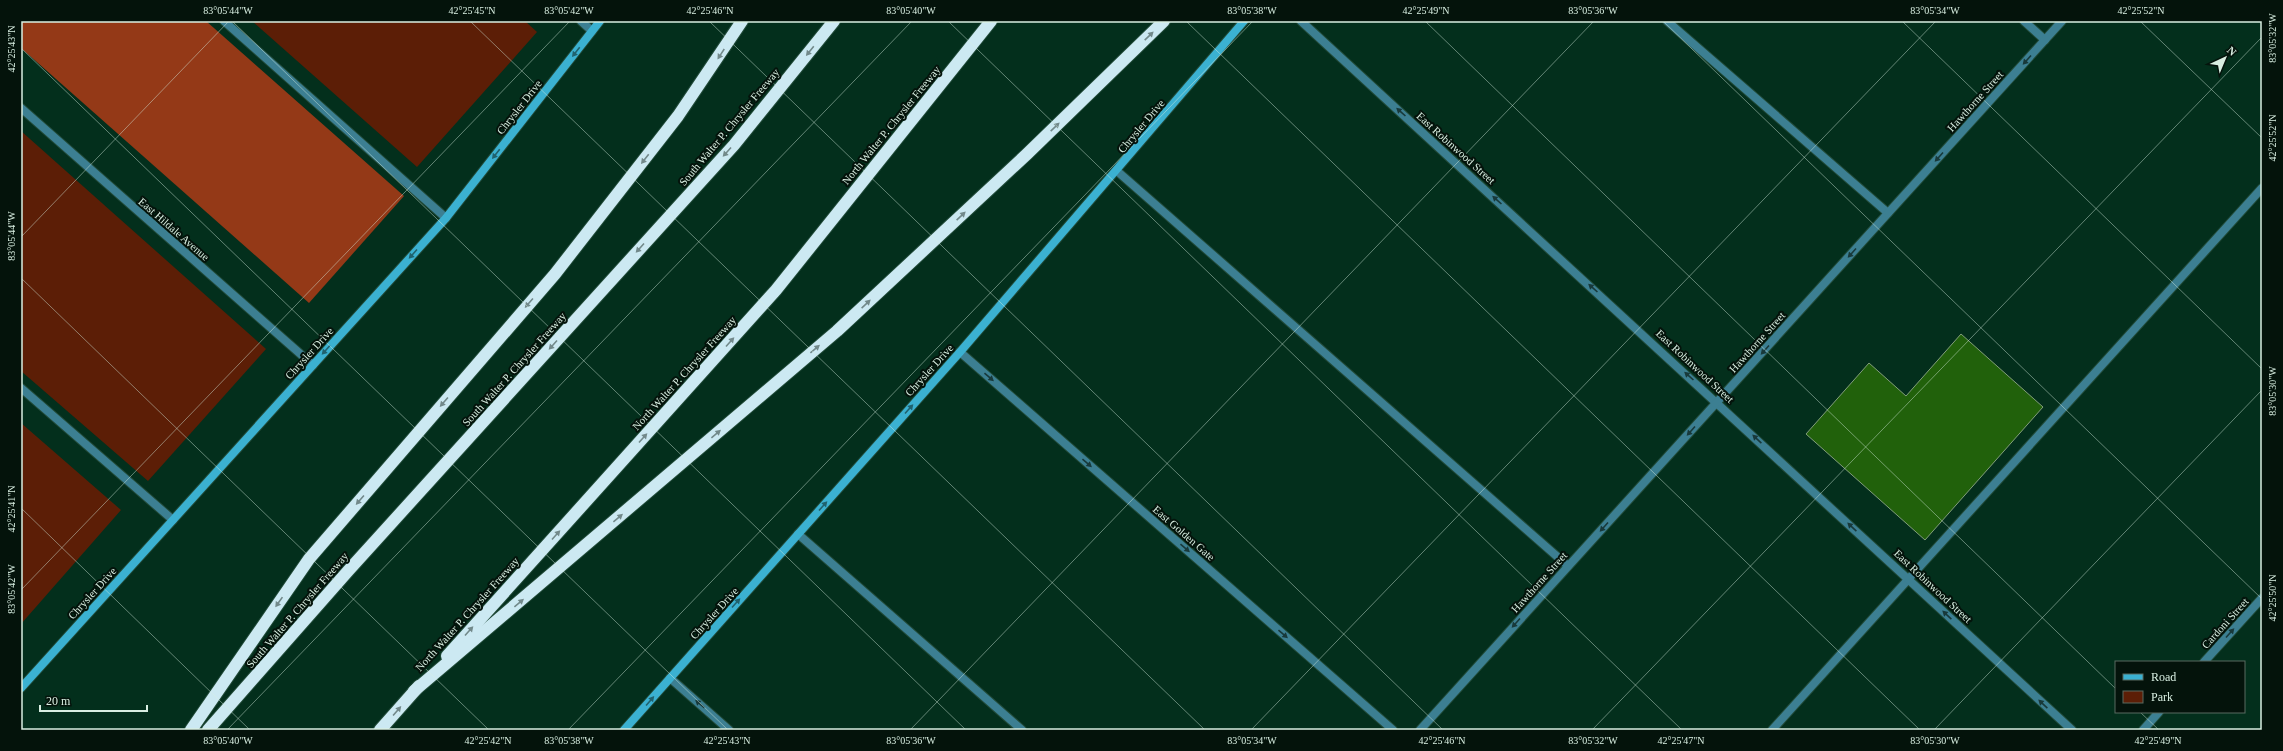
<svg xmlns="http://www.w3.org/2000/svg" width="2283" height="751" viewBox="0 0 2283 751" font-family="Georgia,serif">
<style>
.green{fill:#5c1e06}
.forest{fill:#943917}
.building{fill:#21610b;stroke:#829e7b}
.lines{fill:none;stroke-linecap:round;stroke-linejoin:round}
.service-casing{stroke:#214a38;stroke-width:10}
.minor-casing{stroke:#214a38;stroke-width:10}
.secondary-casing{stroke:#214a38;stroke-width:10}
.motorway-casing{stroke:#214a38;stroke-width:14}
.service{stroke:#3c7f92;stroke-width:8}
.minor{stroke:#3c7f92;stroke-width:8}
.secondary{stroke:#3bb1d1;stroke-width:8}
.motorway{stroke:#cce9f2;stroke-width:12}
.oneway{fill:#72898a}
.oneway2{fill:#20626e}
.oneway3{fill:#18393a}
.ticks{fill:none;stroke:#d9efe2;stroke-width:1;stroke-opacity:0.45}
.labels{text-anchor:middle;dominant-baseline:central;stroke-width:4;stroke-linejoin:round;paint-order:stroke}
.street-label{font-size:11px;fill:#d9efe2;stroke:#04130b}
.neatline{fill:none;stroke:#d9efe2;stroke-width:1.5}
.ticks-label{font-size:10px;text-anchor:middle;fill:#d9efe2}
</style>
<rect width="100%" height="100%" fill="#032f1c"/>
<g class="green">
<path d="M 252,21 L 525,21 L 537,32 L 417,167 Z"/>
<path d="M 21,131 L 266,349 L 148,481 L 21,371 Z"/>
<path d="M 21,423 L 121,510 L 21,624 Z"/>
</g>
<path class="forest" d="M 21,21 L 206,21 L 404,196 L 309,303 L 21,48 Z"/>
<path class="building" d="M 1961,334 L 2043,407 L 1925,540 L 1806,434 L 1869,363 L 1906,396 Z"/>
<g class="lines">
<defs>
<g id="service">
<path d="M 224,21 L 446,218"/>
<path d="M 1667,21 L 1888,213"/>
<path d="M 1117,171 L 1568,566"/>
<path d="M 21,388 L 173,520"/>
<path d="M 798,534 L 1022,730"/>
<path d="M 1772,730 L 2262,188"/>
</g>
<g id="minor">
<path d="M 581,21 L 592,31"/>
<path d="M 1301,21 L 2072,730"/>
<path d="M 2024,21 L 2045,40"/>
<path d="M 21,108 L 313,365"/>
<path d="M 960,352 L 1393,730"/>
<path d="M 2204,662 L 2262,598"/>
<path d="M 670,678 L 729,730"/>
<path d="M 1420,730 L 2062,21"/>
<path d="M 2143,730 L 2159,712"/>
</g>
<g id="secondary">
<path d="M 21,688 L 446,218 L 600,21"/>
<path d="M 624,730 L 960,352 L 1244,21"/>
</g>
<g id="motorway">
<path d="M 447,656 L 776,290 L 991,21"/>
<path d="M 414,691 L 837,331 L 1027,154 L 1164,21"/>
<path d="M 191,730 L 309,559 L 555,274 L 678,116 L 742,21"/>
<path d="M 208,730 L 348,571 L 734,145 L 834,21"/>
<path d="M 380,730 L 419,686"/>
</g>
</defs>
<use href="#service" class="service-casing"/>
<use href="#minor" class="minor-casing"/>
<use href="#secondary" class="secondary-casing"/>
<use href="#motorway" class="motorway-casing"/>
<use href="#service" class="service"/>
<use href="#minor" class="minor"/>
<use href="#secondary" class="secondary"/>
<use href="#motorway" class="motorway"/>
</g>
<defs><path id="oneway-solid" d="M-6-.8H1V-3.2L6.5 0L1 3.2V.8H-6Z"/></defs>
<g class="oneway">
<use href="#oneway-solid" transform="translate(1149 36) rotate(-44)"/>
<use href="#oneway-solid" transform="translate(810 51) rotate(129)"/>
<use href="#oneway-solid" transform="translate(721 54) rotate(123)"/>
<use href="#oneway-solid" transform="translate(1055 127) rotate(-44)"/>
<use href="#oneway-solid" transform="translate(727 152) rotate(132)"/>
<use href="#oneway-solid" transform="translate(645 159) rotate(128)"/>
<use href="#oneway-solid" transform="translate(961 216) rotate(-43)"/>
<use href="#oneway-solid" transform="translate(640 248) rotate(132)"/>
<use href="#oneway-solid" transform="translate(529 303) rotate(131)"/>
<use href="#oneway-solid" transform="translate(866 304) rotate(-43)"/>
<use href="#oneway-solid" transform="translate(730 342) rotate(-48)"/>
<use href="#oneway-solid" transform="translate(553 345) rotate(132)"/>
<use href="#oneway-solid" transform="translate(815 349) rotate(-40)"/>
<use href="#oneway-solid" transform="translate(444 402) rotate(131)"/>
<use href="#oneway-solid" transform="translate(716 434) rotate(-40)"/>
<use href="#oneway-solid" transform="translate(643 438) rotate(-48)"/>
<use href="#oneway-solid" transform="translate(360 500) rotate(131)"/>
<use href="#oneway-solid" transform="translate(618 518) rotate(-40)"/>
<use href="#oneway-solid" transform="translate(556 535) rotate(-48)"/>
<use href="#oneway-solid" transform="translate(279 602) rotate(125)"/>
<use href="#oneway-solid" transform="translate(519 603) rotate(-40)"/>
<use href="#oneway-solid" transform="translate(469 631) rotate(-48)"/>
<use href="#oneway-solid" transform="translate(397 711) rotate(-49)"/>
</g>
<g class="oneway2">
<use href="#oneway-solid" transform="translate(576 52) rotate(128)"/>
<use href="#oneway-solid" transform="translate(496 154) rotate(128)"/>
<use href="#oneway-solid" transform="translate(413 254) rotate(132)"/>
<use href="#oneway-solid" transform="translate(326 350) rotate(132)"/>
<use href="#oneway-solid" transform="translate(909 409) rotate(-48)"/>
<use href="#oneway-solid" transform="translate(823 506) rotate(-48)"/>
<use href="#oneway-solid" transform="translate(736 603) rotate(-48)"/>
<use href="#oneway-solid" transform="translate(650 701) rotate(-49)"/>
</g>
<g class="oneway3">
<use href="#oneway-solid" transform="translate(2027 60) rotate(132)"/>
<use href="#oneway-solid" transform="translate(1401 112) rotate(-138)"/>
<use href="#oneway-solid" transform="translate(1939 157) rotate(132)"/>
<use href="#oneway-solid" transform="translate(1497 200) rotate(-138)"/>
<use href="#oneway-solid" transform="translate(1852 253) rotate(132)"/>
<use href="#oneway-solid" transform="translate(1593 288) rotate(-138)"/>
<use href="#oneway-solid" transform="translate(1765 350) rotate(132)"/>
<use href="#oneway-solid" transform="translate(1689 376) rotate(-138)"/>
<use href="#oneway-solid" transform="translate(989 377) rotate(41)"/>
<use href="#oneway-solid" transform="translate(1691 431) rotate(132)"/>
<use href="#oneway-solid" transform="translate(1757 439) rotate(-137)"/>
<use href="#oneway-solid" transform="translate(1087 463) rotate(41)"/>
<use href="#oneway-solid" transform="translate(1604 527) rotate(132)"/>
<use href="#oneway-solid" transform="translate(1852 527) rotate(-137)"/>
<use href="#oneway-solid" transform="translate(1185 548) rotate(41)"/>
<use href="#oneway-solid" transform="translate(1947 615) rotate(-137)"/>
<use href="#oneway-solid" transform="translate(1516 623) rotate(132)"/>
<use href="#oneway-solid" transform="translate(2230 633) rotate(-48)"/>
<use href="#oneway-solid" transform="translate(1283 634) rotate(41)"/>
<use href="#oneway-solid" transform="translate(700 704) rotate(-139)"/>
<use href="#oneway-solid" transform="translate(2043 704) rotate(-137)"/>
</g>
<path class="ticks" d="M 232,21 L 966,730M 470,21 L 1205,730M 709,21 L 1443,730M 948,21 L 1682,730M 1186,21 L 1920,730M 1425,21 L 2116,689M 1663,21 L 2262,599M 1902,21 L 2262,369M 2140,21 L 2262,138M 21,48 L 728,730M 21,237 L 229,21M 21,278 L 489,730M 21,508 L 250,730M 21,590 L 570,21M 2140,712 L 2159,730M 227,730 L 912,21M 568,730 L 1253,21M 910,730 L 1594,21M 1251,730 L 1936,21M 1592,730 L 2262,37M 1934,730 L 2262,390"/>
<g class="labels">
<g class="street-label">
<text transform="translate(1975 101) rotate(-48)">Hawthorne Street</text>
<text transform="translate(519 107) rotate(-52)">Chrysler Drive</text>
<text transform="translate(891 125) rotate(-51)">North Walter P. Chrysler Freeway</text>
<text transform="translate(1141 126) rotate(-50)">Chrysler Drive</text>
<text transform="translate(729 127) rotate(-50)">South Walter P. Chrysler Freeway</text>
<text transform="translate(1456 148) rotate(42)">East Robinwood Street</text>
<text transform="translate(174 229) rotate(41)">East Hildale Avenue</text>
<text transform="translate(1757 342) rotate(-48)">Hawthorne Street</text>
<text transform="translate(309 353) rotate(-48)">Chrysler Drive</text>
<text transform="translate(1695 366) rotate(43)">East Robinwood Street</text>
<text transform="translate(514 369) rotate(-48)">South Walter P. Chrysler Freeway</text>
<text transform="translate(929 370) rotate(-48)">Chrysler Drive</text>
<text transform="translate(684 373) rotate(-48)">North Walter P. Chrysler Freeway</text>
<text transform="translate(1184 533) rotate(41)">East Golden Gate</text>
<text transform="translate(1539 582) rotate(-48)">Hawthorne Street</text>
<text transform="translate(1933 586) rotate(43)">East Robinwood Street</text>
<text transform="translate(92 593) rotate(-48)">Chrysler Drive</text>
<text transform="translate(297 610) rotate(-49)">South Walter P. Chrysler Freeway</text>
<text transform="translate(714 613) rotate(-48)">Chrysler Drive</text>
<text transform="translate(467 614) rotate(-48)">North Walter P. Chrysler Freeway</text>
<text transform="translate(2225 623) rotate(-48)">Cardoni Street</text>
</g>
</g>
<rect width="2283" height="751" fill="none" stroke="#04130b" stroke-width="44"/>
<rect x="2115" y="661" width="130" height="52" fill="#04130b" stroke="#596b61"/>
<rect x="2123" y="674" width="20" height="6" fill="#3bb1d1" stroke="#596b61"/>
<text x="2151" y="681" font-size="12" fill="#d9efe2">Road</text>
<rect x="2123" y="691" width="20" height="12" fill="#5c1e06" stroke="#596b61"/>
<text x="2151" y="701" font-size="12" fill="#d9efe2">Park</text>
<g transform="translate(2225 58) rotate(44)" stroke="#04130b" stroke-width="3" paint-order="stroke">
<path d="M0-3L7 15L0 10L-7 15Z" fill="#d9efe2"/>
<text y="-6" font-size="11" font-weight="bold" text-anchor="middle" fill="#d9efe2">N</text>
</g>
<path d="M40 705v6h107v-6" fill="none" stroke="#d9efe2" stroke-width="2"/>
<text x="46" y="705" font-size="12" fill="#d9efe2" stroke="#04130b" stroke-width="3" paint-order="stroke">20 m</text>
<rect x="22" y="22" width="2239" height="707" class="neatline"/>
<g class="ticks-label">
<text x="228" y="14">83°05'44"W</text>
<text x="472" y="14">42°25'45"N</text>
<text x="569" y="14">83°05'42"W</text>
<text x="710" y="14">42°25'46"N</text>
<text x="911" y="14">83°05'40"W</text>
<text x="1252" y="14">83°05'38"W</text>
<text x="1426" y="14">42°25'49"N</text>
<text x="1593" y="14">83°05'36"W</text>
<text x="1935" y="14">83°05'34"W</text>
<text x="2141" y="14">42°25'52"N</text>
<text transform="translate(2272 38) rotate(-90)" y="4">83°05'32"W</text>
<text transform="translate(11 49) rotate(-90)" y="4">42°25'43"N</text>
<text transform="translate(2272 138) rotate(-90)" y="4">42°25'52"N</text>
<text transform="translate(11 236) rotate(-90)" y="4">83°05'44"W</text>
<text transform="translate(2272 391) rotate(-90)" y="4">83°05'30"W</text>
<text transform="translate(11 509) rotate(-90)" y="4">42°25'41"N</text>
<text transform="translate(11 589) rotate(-90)" y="4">83°05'42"W</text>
<text transform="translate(2272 598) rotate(-90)" y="4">42°25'50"N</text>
<text x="228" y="744">83°05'40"W</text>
<text x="488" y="744">42°25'42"N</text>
<text x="569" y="744">83°05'38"W</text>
<text x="727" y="744">42°25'43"N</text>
<text x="911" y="744">83°05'36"W</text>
<text x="1252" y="744">83°05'34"W</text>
<text x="1442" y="744">42°25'46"N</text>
<text x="1593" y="744">83°05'32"W</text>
<text x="1681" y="744">42°25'47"N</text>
<text x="1935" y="744">83°05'30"W</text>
<text x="2158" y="744">42°25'49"N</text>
</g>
</svg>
